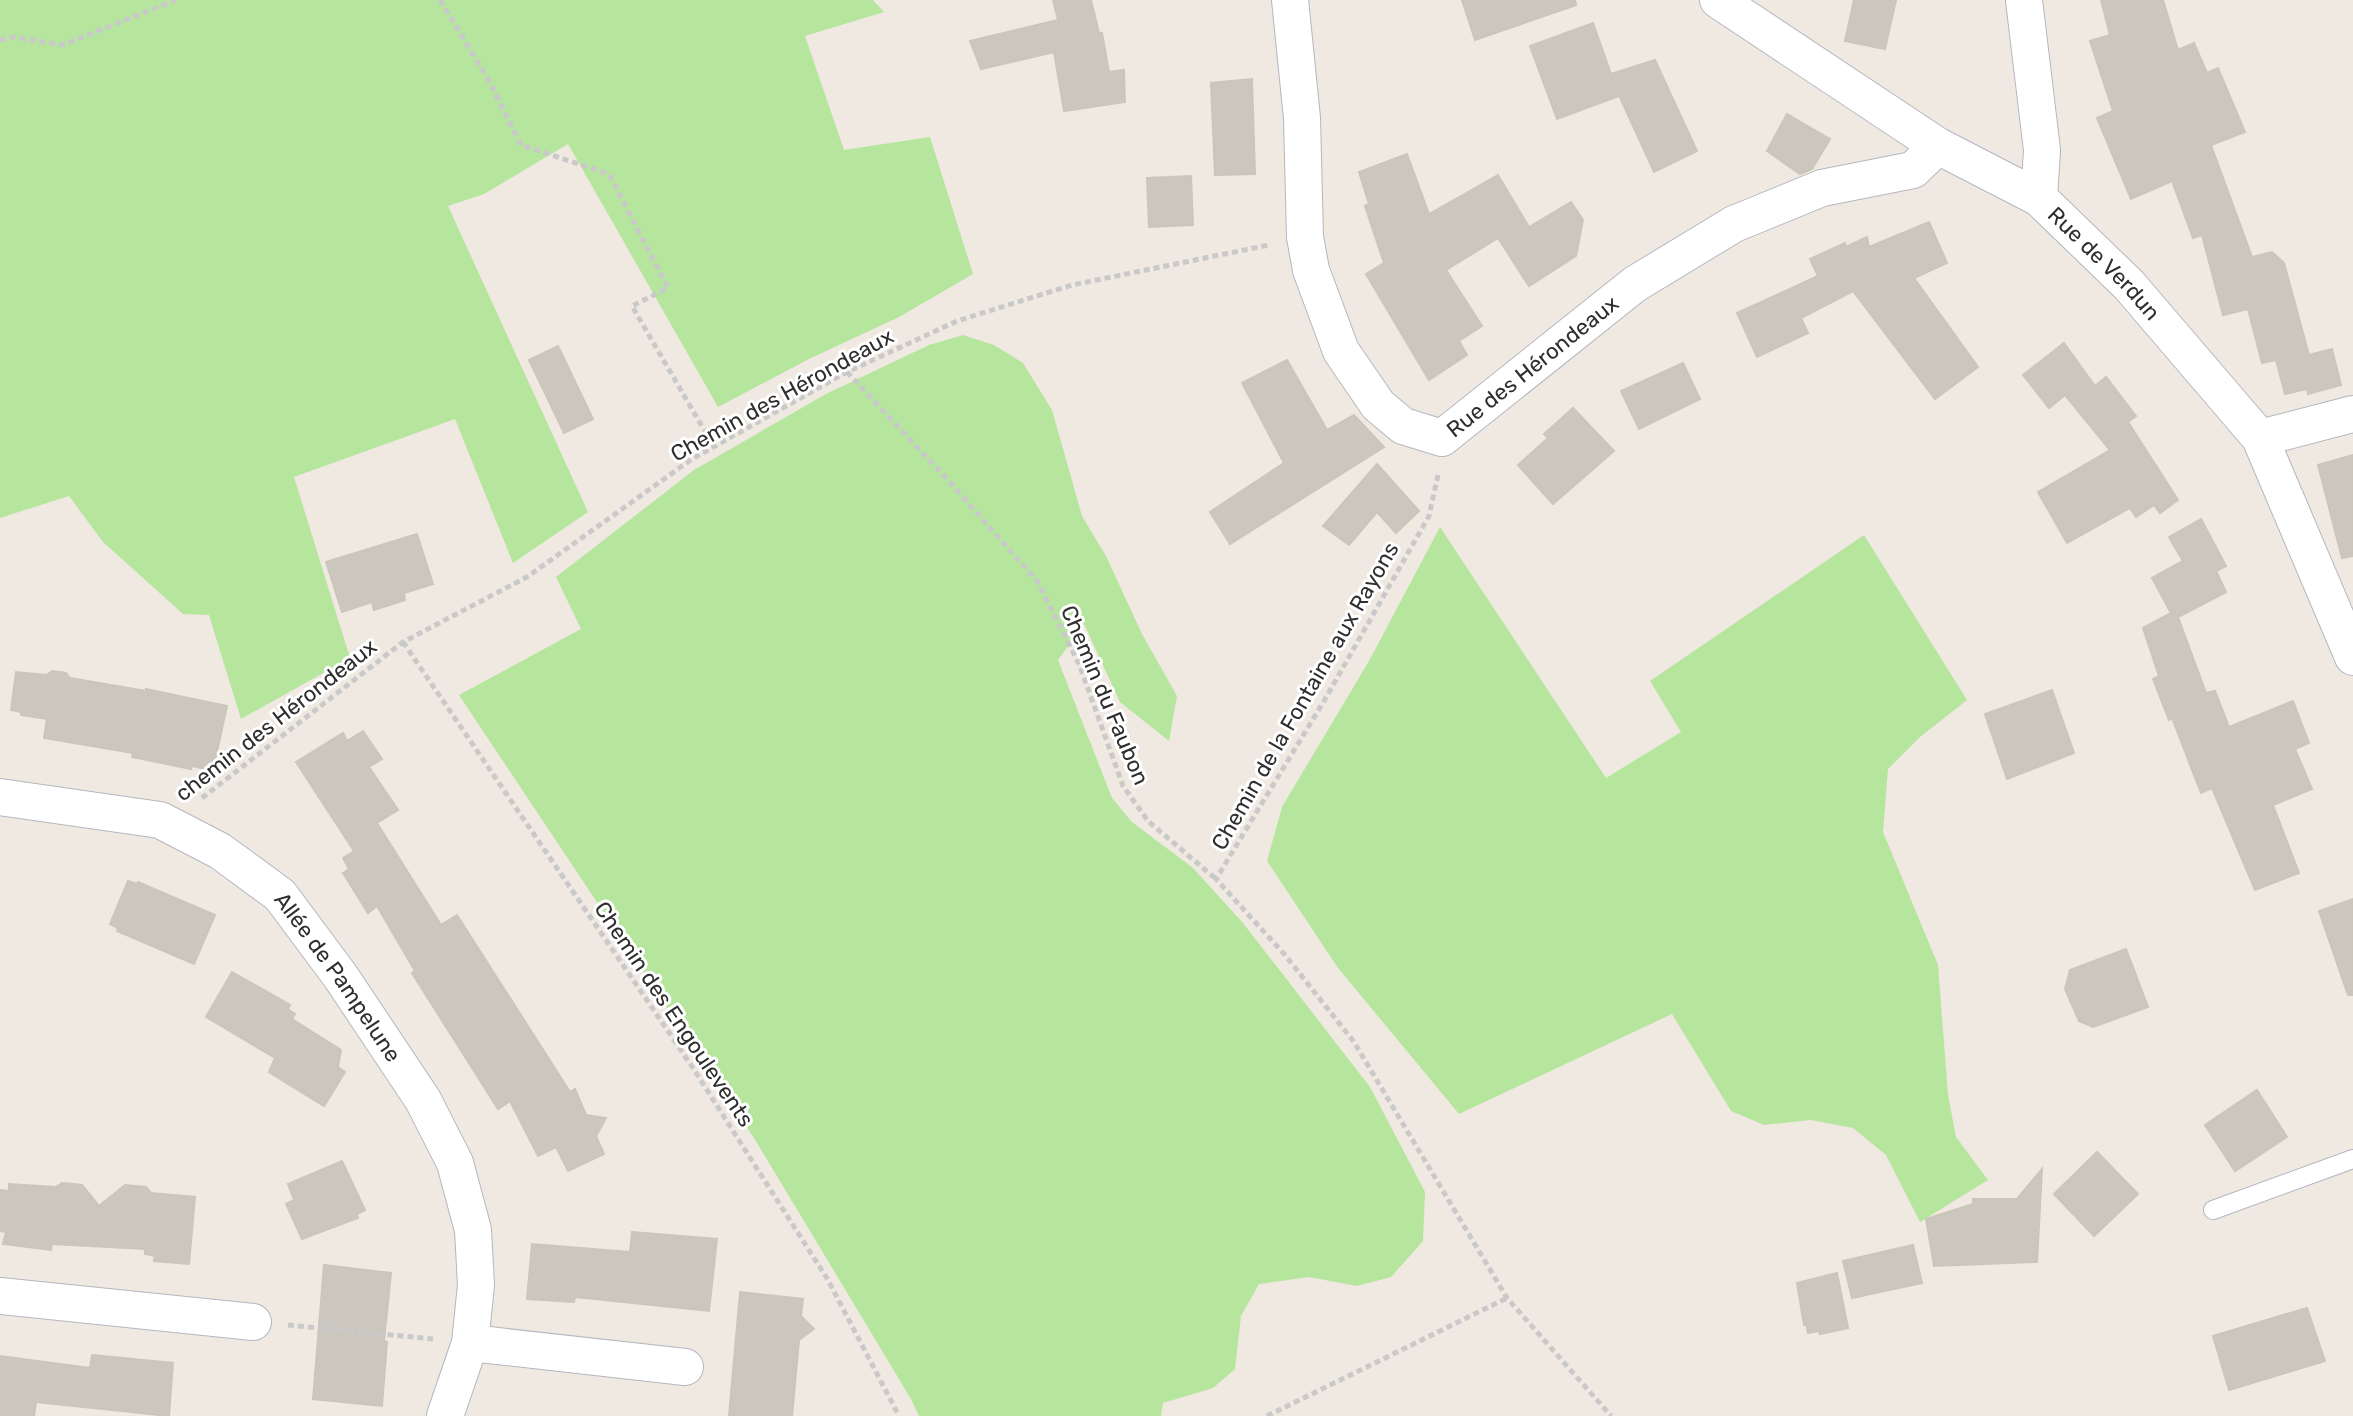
<svg xmlns="http://www.w3.org/2000/svg" width="2353" height="1416" viewBox="0 0 2353 1416" font-family="Rubik,sans-serif">
<style>
.green{fill:#b6e59e}
.building{fill:#cbc7bf;stroke:#cbc5ba;stroke-width:2}
.lines{fill:none;stroke-linecap:round;stroke-linejoin:round}
.lane-casing{stroke:#b4b7c1;stroke-width:20}
.street-casing{stroke:#b4b7c1;stroke-width:38}
.path{stroke:#c9c9c9;stroke-width:5;stroke-dasharray:6 4;stroke-linecap:butt}
.lane{stroke:#fff;stroke-width:18}
.street{stroke:#fff;stroke-width:36}
.labels{text-anchor:middle;dominant-baseline:central;stroke-width:6;stroke-linejoin:round;paint-order:stroke}
.street-label{font-size:22px;fill:#2e2e2e;stroke:#fff}
</style>
<rect width="100%" height="100%" fill="#efe9e1"/>
<g class="green">
<path d="M 0,0 L 873,0 L 884,12 L 805,36 L 844,150 L 930,137 L 973,274 L 899,317 L 809,359 L 718,407 L 568,144 L 484,194 L 448,206 L 588,512 L 513,563 L 455,419 L 294,477 L 350,658 L 241,719 L 209,615 L 183,614 L 103,542 L 69,496 L 0,518 Z"/>
<path d="M 963,335 L 994,345 L 1023,363 L 1052,410 L 1082,516 L 1106,556 L 1142,634 L 1177,696 L 1169,741 L 1120,702 L 1084,624 L 1058,660 L 1112,798 L 1132,822 L 1193,868 L 1243,923 L 1370,1087 L 1425,1192 L 1423,1241 L 1391,1277 L 1357,1286 L 1309,1277 L 1259,1284 L 1241,1316 L 1235,1369 L 1213,1388 L 1163,1403 L 1161,1416 L 919,1416 L 911,1399 L 754,1138 L 459,695 L 581,629 L 556,577 L 694,470 L 826,394 L 929,345 Z"/>
<path d="M 1440,527 L 1606,778 L 1681,732 L 1650,681 L 1864,535 L 1967,700 L 1920,737 L 1888,769 L 1883,832 L 1938,965 L 1948,1095 L 1956,1137 L 1988,1180 L 1920,1222 L 1886,1155 L 1853,1128 L 1811,1120 L 1764,1125 L 1731,1111 L 1672,1014 L 1459,1114 L 1338,968 L 1267,861 L 1282,807 L 1369,661 Z"/>
</g>
<g class="building">
<path d="M 1053,0 L 1091,0 L 1099,33 L 1102,33 L 1109,72 L 1124,70 L 1125,102 L 1064,111 L 1054,52 L 981,69 L 970,41 L 1058,20 Z"/>
<path d="M 1462,0 L 1575,0 L 1576,5 L 1475,40 Z"/>
<path d="M 1854,0 L 1896,0 L 1885,49 L 1845,41 Z"/>
<path d="M 2101,0 L 2163,0 L 2178,50 L 2194,43 L 2207,73 L 2218,68 L 2245,132 L 2211,145 L 2252,257 L 2272,252 L 2284,263 L 2309,355 L 2332,349 L 2341,385 L 2308,394 L 2307,389 L 2285,394 L 2276,360 L 2262,363 L 2248,309 L 2223,315 L 2202,235 L 2193,238 L 2172,181 L 2131,199 L 2097,118 L 2113,111 L 2090,41 L 2110,35 Z"/>
<path d="M 1593,23 L 1611,74 L 1655,60 L 1697,151 L 1654,172 L 1618,93 L 1619,96 L 1557,119 L 1530,46 Z"/>
<path d="M 1252,79 L 1255,174 L 1215,175 L 1211,83 Z"/>
<path d="M 1787,114 L 1830,139 L 1812,169 L 1800,174 L 1767,151 Z"/>
<path d="M 1407,154 L 1429,214 L 1498,175 L 1529,227 L 1571,202 L 1583,220 L 1576,256 L 1529,286 L 1498,238 L 1446,270 L 1482,326 L 1459,341 L 1467,355 L 1429,380 L 1366,274 L 1384,263 L 1365,206 L 1369,204 L 1359,172 Z"/>
<path d="M 1191,176 L 1193,225 L 1149,227 L 1147,178 Z"/>
<path d="M 1929,222 L 1947,263 L 1914,278 L 1978,367 L 1935,399 L 1853,291 L 1801,318 L 1808,333 L 1757,357 L 1737,313 L 1818,276 L 1810,259 L 1845,243 L 1846,247 L 1867,237 L 1869,247 Z"/>
<path d="M 2064,343 L 2095,386 L 2106,377 L 2136,416 L 2128,422 L 2178,500 L 2160,513 L 2154,505 L 2136,517 L 2130,508 L 2067,543 L 2038,492 L 2110,450 L 2065,395 L 2049,408 L 2023,375 Z"/>
<path d="M 558,346 L 593,419 L 564,433 L 529,360 Z"/>
<path d="M 1287,360 L 1327,430 L 1354,415 L 1384,447 L 1230,544 L 1210,512 L 1284,463 L 1242,383 Z"/>
<path d="M 1683,363 L 1700,399 L 1639,429 L 1621,391 Z"/>
<path d="M 1573,408 L 1614,451 L 1553,504 L 1518,465 L 1548,438 L 1544,434 Z"/>
<path d="M 2353,455 L 2353,556 L 2342,558 L 2318,465 Z"/>
<path d="M 1377,464 L 1419,511 L 1396,533 L 1377,512 L 1349,545 L 1323,526 Z"/>
<path d="M 2201,519 L 2226,566 L 2216,571 L 2226,592 L 2178,617 L 2206,693 L 2215,691 L 2229,727 L 2293,701 L 2309,743 L 2295,749 L 2312,789 L 2273,805 L 2299,873 L 2255,890 L 2212,788 L 2201,793 L 2172,718 L 2169,720 L 2153,679 L 2159,676 L 2143,628 L 2171,613 L 2152,578 L 2183,561 L 2169,537 Z"/>
<path d="M 417,534 L 433,584 L 404,593 L 405,600 L 374,610 L 372,602 L 342,612 L 326,562 Z"/>
<path d="M 52,671 L 66,673 L 70,678 L 146,691 L 146,689 L 227,706 L 213,770 L 191,766 L 191,769 L 132,757 L 133,753 L 44,738 L 47,719 L 21,715 L 21,712 L 11,710 L 16,672 L 47,675 Z"/>
<path d="M 2052,690 L 2074,753 L 2007,779 L 1985,714 Z"/>
<path d="M 363,731 L 382,759 L 369,767 L 398,810 L 377,823 L 441,925 L 457,915 L 570,1092 L 575,1089 L 586,1115 L 606,1118 L 596,1136 L 604,1154 L 568,1171 L 556,1147 L 538,1156 L 510,1101 L 498,1109 L 460,1049 L 412,973 L 415,971 L 377,906 L 368,913 L 343,873 L 349,869 L 343,858 L 354,851 L 296,762 L 343,733 L 347,741 Z"/>
<path d="M 128,881 L 137,884 L 138,882 L 215,915 L 194,964 L 117,931 L 118,928 L 110,924 Z"/>
<path d="M 2353,899 L 2353,995 L 2348,995 L 2319,911 Z"/>
<path d="M 2126,949 L 2148,1007 L 2093,1027 L 2079,1021 L 2065,989 L 2070,970 Z"/>
<path d="M 232,972 L 290,1005 L 288,1009 L 295,1014 L 292,1019 L 341,1050 L 338,1067 L 345,1072 L 324,1106 L 269,1072 L 275,1058 L 206,1017 Z"/>
<path d="M 2257,1090 L 2287,1137 L 2235,1171 L 2205,1125 Z"/>
<path d="M 2097,1152 L 2138,1194 L 2094,1236 L 2054,1194 Z"/>
<path d="M 342,1161 L 365,1210 L 357,1214 L 358,1218 L 302,1239 L 286,1204 L 294,1200 L 288,1184 Z"/>
<path d="M 2042,1169 L 2037,1262 L 1934,1266 L 1926,1219 L 1973,1204 L 1973,1199 L 2017,1199 Z"/>
<path d="M 62,1183 L 82,1185 L 99,1206 L 125,1185 L 146,1187 L 151,1193 L 195,1197 L 189,1264 L 154,1261 L 155,1256 L 145,1254 L 145,1249 L 52,1244 L 51,1250 L 3,1244 L 6,1232 L 0,1231 L 0,1190 L 9,1191 L 9,1184 L 56,1187 Z"/>
<path d="M 632,1232 L 717,1239 L 709,1311 L 575,1297 L 574,1302 L 527,1299 L 532,1244 L 630,1252 Z"/>
<path d="M 1913,1245 L 1922,1283 L 1852,1298 L 1843,1261 Z"/>
<path d="M 324,1265 L 391,1273 L 384,1341 L 387,1342 L 382,1406 L 313,1399 Z"/>
<path d="M 1837,1273 L 1848,1328 L 1820,1334 L 1819,1331 L 1808,1333 L 1806,1324 L 1804,1325 L 1797,1283 Z"/>
<path d="M 740,1292 L 803,1299 L 801,1316 L 814,1329 L 799,1340 L 792,1416 L 729,1416 Z"/>
<path d="M 2307,1308 L 2325,1361 L 2229,1390 L 2213,1336 Z"/>
<path d="M 92,1355 L 173,1363 L 169,1416 L 36,1402 L 34,1416 L 0,1416 L 0,1356 L 90,1368 Z"/>
</g>
<g class="lines">
<defs>
<path id="lane" d="M 2213,1210 L 2353,1159"/>
<g id="street">
<path id="s1" d="M 1290,0 L 1302,118 L 1305,237 L 1311,270 L 1341,351 L 1378,405 L 1403,426 L 1442,438 L 1635,284 L 1734,224 L 1822,188 L 1913,170 L 1938,146"/>
<path id="s2" d="M 1718,0 L 1938,146 L 2039,198 L 2129,285 L 2260,438 L 2353,657"/>
<path d="M 2024,0 L 2042,150 L 2039,198"/>
<path d="M 2260,438 L 2353,414"/>
<path id="s3" d="M 0,797 L 160,820 L 220,851 L 280,895 L 341,977 L 423,1100 L 455,1163 L 473,1230 L 476,1285 L 470,1343 L 445,1416"/>
<path d="M 0,1296 L 253,1322"/>
<path d="M 470,1343 L 685,1367"/>
</g>
</defs>
<use href="#lane" class="lane-casing"/>
<use href="#street" class="street-casing"/>
<g class="path">
<path d="M 440,0 L 488,79 L 521,145 L 609,174 L 668,288 L 632,306 L 714,447"/>
<path d="M 0,40 L 13,37 L 62,45 L 176,0"/>
<path d="M 847,372 L 948,480 L 1037,581 L 1079,664 L 1123,786 L 1148,821 L 1216,879"/>
<path d="M 1438,475 L 1429,516 L 1324,701 L 1216,879 L 1285,955 L 1354,1042 L 1507,1298 L 1611,1416"/>
<path d="M 403,642 L 691,1065 L 828,1280 L 899,1416"/>
<path d="M 202,798 L 403,642 L 527,577 L 692,459 L 847,372 L 957,321 L 1072,285 L 1269,245"/>
<path d="M 288,1325 L 433,1339"/>
<path d="M 1267,1416 L 1507,1298"/>
</g>
<use href="#lane" class="lane"/>
<use href="#street" class="street"/>
</g>
<g class="labels">
<g class="street-label">
<text stroke="none"><textPath href="#s2" startOffset="470">Rue de Verdun</textPath></text>
<text stroke="none"><textPath href="#s1" startOffset="612">Rue des Hérondeaux</textPath></text>
<text transform="translate(782 395) rotate(-29)">Chemin des Hérondeaux</text>
<text transform="translate(1105 695) rotate(67)">Chemin du Faubon</text>
<text transform="translate(1305 696) rotate(-60)">Chemin de la Fontaine aux Rayons</text>
<text transform="translate(276 720) rotate(-38)">chemin des Hérondeaux</text>
<text stroke="none"><textPath href="#s3" startOffset="404">Allée de Pampelune</textPath></text>
<text transform="translate(674 1014) rotate(56)">Chemin des Engoulevents</text>
</g>
</g>
</svg>
